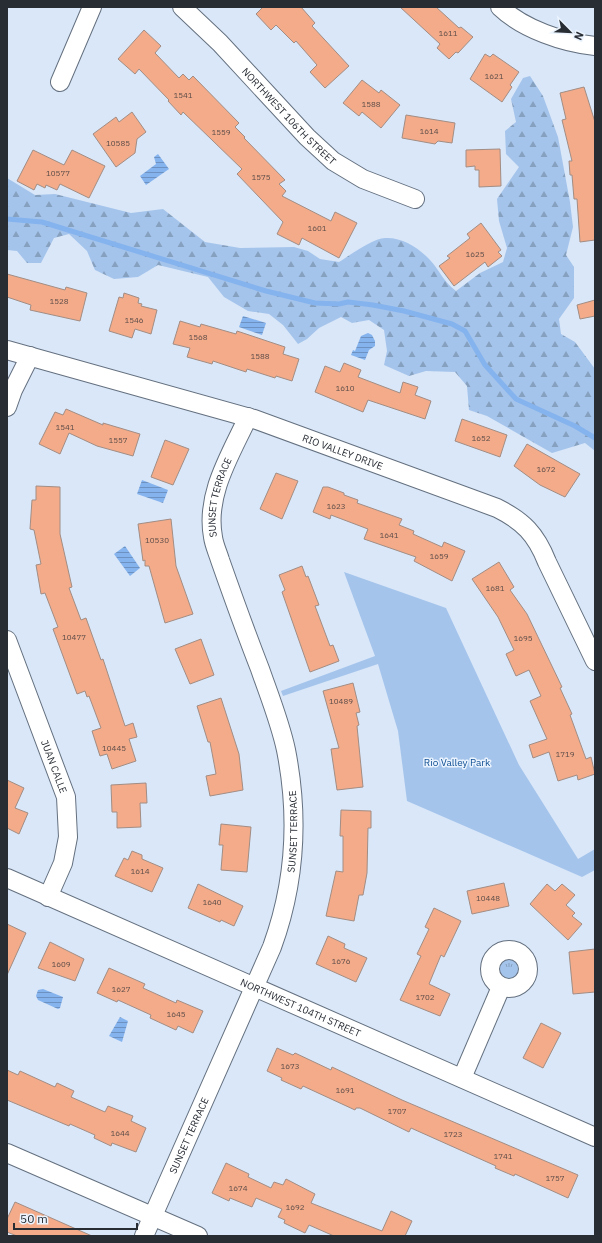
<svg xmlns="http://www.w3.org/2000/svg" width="602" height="1243" viewBox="0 0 602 1243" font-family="'IBM Plex Sans',sans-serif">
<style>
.grass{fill:url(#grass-tufts)}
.forest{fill:url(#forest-firs)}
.park{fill:#a5c4eb}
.water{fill:url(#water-rules)}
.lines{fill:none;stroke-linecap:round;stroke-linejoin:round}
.stream{stroke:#85b3ee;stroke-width:5}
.building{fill:#f4ab89;stroke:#a28d84}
.street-casing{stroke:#64707f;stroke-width:20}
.street{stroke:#fff;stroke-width:18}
.labels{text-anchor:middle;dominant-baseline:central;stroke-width:3;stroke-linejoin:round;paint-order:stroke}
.number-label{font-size:8px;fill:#5b4c49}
.street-label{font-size:10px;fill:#282d34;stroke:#ebf4fe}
.park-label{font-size:10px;fill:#0e4e93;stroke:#ebf4fe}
</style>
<defs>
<pattern id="grass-tufts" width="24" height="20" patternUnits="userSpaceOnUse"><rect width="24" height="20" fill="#a5c4eb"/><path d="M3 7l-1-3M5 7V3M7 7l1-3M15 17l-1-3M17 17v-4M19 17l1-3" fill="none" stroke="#86a0bf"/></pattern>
<pattern id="forest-firs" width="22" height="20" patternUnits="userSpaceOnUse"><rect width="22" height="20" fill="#a5c4eb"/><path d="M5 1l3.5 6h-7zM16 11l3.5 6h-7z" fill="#86a0bf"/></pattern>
<pattern id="water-rules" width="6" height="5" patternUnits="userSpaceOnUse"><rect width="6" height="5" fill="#85b3ee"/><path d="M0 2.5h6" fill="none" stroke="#6d92c2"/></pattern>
</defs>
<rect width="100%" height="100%" fill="#d9e7f9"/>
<circle class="grass" cx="509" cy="969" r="13"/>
<path class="forest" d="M 530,76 L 543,96 L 558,137 L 570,202 L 573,227 L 566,255 L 574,267 L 574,298 L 559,319 L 561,334 L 575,342 L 595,369 L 595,451 L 585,443 L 552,453 L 487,416 L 469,410 L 467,386 L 455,372 L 426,371 L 409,376 L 384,365 L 387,351 L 384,330 L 369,320 L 352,323 L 341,317 L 319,328 L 307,339 L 298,344 L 283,325 L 269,314 L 248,311 L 224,297 L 208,277 L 158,265 L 138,277 L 114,279 L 95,270 L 87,251 L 69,234 L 54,238 L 41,263 L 27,263 L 17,251 L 7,250 L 7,178 L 35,195 L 55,194 L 131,213 L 163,209 L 205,242 L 240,248 L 294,247 L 308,251 L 320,259 L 339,262 C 349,256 373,238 385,238 C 402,237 419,248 430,260 C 440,271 443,281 456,291 L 480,273 L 503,262 L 507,248 L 499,221 L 497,199 L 519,167 L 506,154 L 505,131 L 516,122 L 511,99 L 523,78 Z"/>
<path class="park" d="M 344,572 L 446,608 L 519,765 L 578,859 L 595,849 L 595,870 L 582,877 L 407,801 L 398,731 L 378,664 L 283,696 L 281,691 L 375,656 Z"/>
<g class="water">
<path d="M 158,154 L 169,169 L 146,185 L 140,176 L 156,164 L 154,157 Z"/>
<path d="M 243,316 L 266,323 L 262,335 L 239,327 Z"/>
<path d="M 368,333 L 372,335 L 375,341 L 375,346 L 369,350 L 365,360 L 351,355 L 353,350 L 355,351 L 361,336 Z"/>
<path d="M 142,480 L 168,490 L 163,503 L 137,494 Z"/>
<path d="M 125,546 L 140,568 L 130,576 L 114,554 Z"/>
<path d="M 43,989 L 63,997 L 60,1008 L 58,1009 L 38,1000 L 36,996 L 38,990 Z"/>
<path d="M 120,1017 L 128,1021 L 122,1042 L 109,1036 Z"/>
</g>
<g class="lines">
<path class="stream" d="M 7,219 L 42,222 L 266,291 L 315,303 L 339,304 L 348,302 L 373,305 L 404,311 L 452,324 L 465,331 L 485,365 L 516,399 L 575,426 L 595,438"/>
</g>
<g class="building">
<path d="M 263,7 L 301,7 L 315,23 L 312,26 L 349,66 L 325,88 L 310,72 L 317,65 L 296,41 L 294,43 L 276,25 L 271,30 L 256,14 Z"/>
<path d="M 400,7 L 436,7 L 459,28 L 461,27 L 473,37 L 458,53 L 456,52 L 449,59 L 437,48 L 440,44 Z"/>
<path d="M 144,30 L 161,46 L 155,53 L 179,78 L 183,74 L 189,80 L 193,76 L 239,123 L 235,127 L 245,137 L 244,138 L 285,180 L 279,184 L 286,191 L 282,196 L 331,221 L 335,212 L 357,223 L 339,258 L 302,238 L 299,245 L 277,234 L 283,222 L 237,174 L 242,169 L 183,112 L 181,115 L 168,101 L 169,100 L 139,69 L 135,74 L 118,59 Z"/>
<path d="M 485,54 L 490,57 L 493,54 L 519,72 L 510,85 L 512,87 L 502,102 L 470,79 Z"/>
<path d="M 362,80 L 379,93 L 381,90 L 400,105 L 381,128 L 362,112 L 359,116 L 343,103 Z"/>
<path d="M 584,87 L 595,122 L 595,240 L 580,242 L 577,199 L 574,199 L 572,175 L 570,175 L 569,161 L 572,161 L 562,120 L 566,119 L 560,93 Z"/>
<path d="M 132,112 L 146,132 L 137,139 L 135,153 L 116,167 L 93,134 L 116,117 L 119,122 Z"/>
<path d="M 406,115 L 455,123 L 452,143 L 438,141 L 435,144 L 402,138 Z"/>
<path d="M 500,149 L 501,186 L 479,187 L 479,170 L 475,170 L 475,166 L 466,167 L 466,150 Z"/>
<path d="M 33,150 L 64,165 L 72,150 L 105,166 L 89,198 L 60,184 L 57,190 L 46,185 L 45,188 L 37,184 L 34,190 L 17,181 Z"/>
<path d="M 481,223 L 501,250 L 498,252 L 502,256 L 488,267 L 485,262 L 454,286 L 439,266 L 450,258 L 447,256 L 470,238 L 467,234 Z"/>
<path d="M 7,274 L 65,290 L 66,287 L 87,293 L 80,321 L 30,310 L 31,305 L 7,297 Z"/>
<path d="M 124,293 L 139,298 L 138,303 L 142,304 L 141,306 L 157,310 L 151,334 L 135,329 L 132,338 L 109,331 L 119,297 L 123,298 Z"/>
<path d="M 595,300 L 595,316 L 580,319 L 577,305 Z"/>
<path d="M 180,321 L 200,327 L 201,324 L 236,334 L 237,331 L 285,347 L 283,354 L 299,359 L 292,381 L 276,376 L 275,378 L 247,369 L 246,372 L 213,361 L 212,364 L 187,357 L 190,348 L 173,344 Z"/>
<path d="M 344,363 L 361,370 L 358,377 L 400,393 L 403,382 L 418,387 L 415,395 L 431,401 L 425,419 L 368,400 L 363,412 L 315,392 L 325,366 L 340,372 Z"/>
<path d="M 66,409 L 103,425 L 103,423 L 140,434 L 133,456 L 97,446 L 69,433 L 60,454 L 39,444 L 55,412 L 63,415 Z"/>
<path d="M 462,419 L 507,435 L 500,457 L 455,441 Z"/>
<path d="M 165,440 L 189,449 L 173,485 L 151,477 Z"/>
<path d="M 527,444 L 580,474 L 565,497 L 540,485 L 514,466 Z"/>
<path d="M 276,473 L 298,481 L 282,519 L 260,509 Z"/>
<path d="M 36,486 L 60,487 L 60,534 L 72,587 L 69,588 L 81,620 L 86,618 L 101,660 L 103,659 L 125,726 L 133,723 L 137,737 L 129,739 L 136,761 L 112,769 L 107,754 L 100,756 L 92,731 L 101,728 L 89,696 L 87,697 L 85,691 L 77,694 L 53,629 L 58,627 L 45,593 L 41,594 L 36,565 L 41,564 L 34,530 L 30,529 L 32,500 L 36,500 Z"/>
<path d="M 323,487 L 328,487 L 344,493 L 344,495 L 358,500 L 357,503 L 402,519 L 399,525 L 414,531 L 413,534 L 442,547 L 444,542 L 465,551 L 452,581 L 414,561 L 416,557 L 364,539 L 368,529 L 331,515 L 330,519 L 313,512 Z"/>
<path d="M 171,519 L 176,566 L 193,614 L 165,623 L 149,566 L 145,566 L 145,560 L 143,561 L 138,524 Z"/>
<path d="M 499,562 L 514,587 L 510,590 L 527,614 L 562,687 L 560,688 L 572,714 L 570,715 L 586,759 L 591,757 L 595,774 L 578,780 L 577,775 L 558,781 L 549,752 L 533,758 L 529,745 L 547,739 L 530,701 L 541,696 L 529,670 L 516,676 L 506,654 L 514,650 L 498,617 L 472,579 Z"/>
<path d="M 302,566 L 306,577 L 308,576 L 319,605 L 315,606 L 330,646 L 333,645 L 339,661 L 310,672 L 282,592 L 285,590 L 279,575 Z"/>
<path d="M 201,639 L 214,675 L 190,684 L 175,649 Z"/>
<path d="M 353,683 L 360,712 L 356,713 L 359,725 L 357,726 L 363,787 L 337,790 L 331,749 L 339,748 L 323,691 Z"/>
<path d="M 221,698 L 239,754 L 243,790 L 210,796 L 206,776 L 216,774 L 210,742 L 208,742 L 197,706 Z"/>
<path d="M 7,780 L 24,788 L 15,808 L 28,813 L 19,834 L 7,828 Z"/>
<path d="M 146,783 L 147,803 L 140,803 L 141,827 L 117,828 L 117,812 L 112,812 L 111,785 Z"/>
<path d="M 341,810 L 371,811 L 371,828 L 368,828 L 367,873 L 363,895 L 359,895 L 354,921 L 326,916 L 336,871 L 343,872 L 343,836 L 340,836 Z"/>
<path d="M 221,824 L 251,827 L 247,872 L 221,870 L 223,845 L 219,845 Z"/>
<path d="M 132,851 L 142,855 L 142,859 L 163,868 L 152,892 L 115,876 L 124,858 L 128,860 Z"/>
<path d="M 504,883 L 509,906 L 472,914 L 467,891 Z"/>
<path d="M 198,884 L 243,906 L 234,926 L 221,920 L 220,922 L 188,908 Z"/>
<path d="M 547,884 L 555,891 L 562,884 L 575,895 L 566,905 L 575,913 L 572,916 L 582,924 L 568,940 L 530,904 Z"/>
<path d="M 434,908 L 461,921 L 444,957 L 441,955 L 429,984 L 450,994 L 440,1016 L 400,1000 L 421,956 L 417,954 L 429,929 L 425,927 Z"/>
<path d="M 7,924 L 26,933 L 7,975 Z"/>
<path d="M 328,936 L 345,944 L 344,948 L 367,958 L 356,982 L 316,964 Z"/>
<path d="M 50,942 L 84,959 L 75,981 L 38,968 Z"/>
<path d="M 595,949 L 595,992 L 573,994 L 569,952 Z"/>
<path d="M 109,968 L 145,984 L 143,988 L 176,1003 L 177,1000 L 203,1011 L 193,1033 L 178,1026 L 176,1030 L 150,1018 L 151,1015 L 118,1000 L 117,1002 L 97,993 Z"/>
<path d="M 541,1023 L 561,1033 L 543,1068 L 523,1058 Z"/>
<path d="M 277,1048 L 293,1055 L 295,1053 L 331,1070 L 332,1067 L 402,1100 L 578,1175 L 568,1198 L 515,1174 L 514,1176 L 495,1168 L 496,1166 L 411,1128 L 409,1132 L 360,1108 L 356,1108 L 355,1110 L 303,1086 L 301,1089 L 281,1080 L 282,1078 L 267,1071 Z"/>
<path d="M 7,1070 L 18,1075 L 20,1071 L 55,1087 L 57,1083 L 74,1091 L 71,1097 L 105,1112 L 108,1106 L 133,1116 L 131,1121 L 146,1128 L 136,1152 L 112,1143 L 111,1146 L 94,1138 L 95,1135 L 70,1124 L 69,1126 L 7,1100 Z"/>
<path d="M 226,1163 L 249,1174 L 248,1177 L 271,1188 L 274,1182 L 283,1185 L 286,1179 L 315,1194 L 311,1203 L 382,1231 L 391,1211 L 412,1221 L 405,1236 L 334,1236 L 309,1225 L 305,1233 L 284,1223 L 285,1220 L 278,1217 L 282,1209 L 256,1198 L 252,1207 L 230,1198 L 229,1201 L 212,1193 Z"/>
<path d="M 15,1202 L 92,1236 L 17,1236 L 7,1232 L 7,1219 Z"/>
</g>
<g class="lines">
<defs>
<g id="street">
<path id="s1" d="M 182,7 L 220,43 L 307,137 L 333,161 L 363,179 L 415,199"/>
<path d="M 500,7 C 523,29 564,43 595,46"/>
<path d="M 60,82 L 92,7"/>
<path id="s2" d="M 7,350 L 254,419 L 497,508 C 523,521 536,534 547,562 L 595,661"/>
<path d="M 7,407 L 13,390 L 30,356"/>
<path id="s3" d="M 7,640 L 66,797 L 68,837 L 63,863 L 48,897"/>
<path id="s4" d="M 7,878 L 595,1137"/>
<circle cx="509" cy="969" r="19"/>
<path d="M 462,1078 L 501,987"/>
<path d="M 7,1153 L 198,1236"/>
<path id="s5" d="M 144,1236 L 272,947 C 295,884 299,816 286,750 C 280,722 269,695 260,669 C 246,633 233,597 220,560 C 218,553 214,545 213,537 C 205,494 231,454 248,417"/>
</g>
</defs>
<use href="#street" class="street-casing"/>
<use href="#street" class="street"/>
</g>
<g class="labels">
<g class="number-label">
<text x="448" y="33">1611</text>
<text x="494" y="76">1621</text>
<text x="183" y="95">1541</text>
<text x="371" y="104">1588</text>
<text x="429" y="131">1614</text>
<text x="221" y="132">1559</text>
<text x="118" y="143">10585</text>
<text x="58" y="173">10577</text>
<text x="261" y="177">1575</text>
<text x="317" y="228">1601</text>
<text x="475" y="254">1625</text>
<text x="59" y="301">1528</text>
<text x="134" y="320">1546</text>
<text x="198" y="337">1568</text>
<text x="260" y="356">1588</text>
<text x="345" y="388">1610</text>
<text x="65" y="427">1541</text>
<text x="481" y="438">1652</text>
<text x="118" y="440">1557</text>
<text x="546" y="469">1672</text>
<text x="336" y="506">1623</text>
<text x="389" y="535">1641</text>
<text x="157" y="540">10530</text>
<text x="439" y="556">1659</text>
<text x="495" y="588">1681</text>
<text x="74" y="637">10477</text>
<text x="523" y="638">1695</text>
<text x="341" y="701">10489</text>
<text x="114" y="748">10445</text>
<text x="565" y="754">1719</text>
<text x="140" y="871">1614</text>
<text x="488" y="898">10448</text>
<text x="212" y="902">1640</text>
<text x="341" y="961">1676</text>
<text x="61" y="964">1609</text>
<text x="121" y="989">1627</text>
<text x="425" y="997">1702</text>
<text x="176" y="1014">1645</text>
<text x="290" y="1066">1673</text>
<text x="345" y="1090">1691</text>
<text x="397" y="1111">1707</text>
<text x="120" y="1133">1644</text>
<text x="453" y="1134">1723</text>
<text x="503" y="1156">1741</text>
<text x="555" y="1178">1757</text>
<text x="238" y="1188">1674</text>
<text x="295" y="1207">1692</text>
</g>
<g class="street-label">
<text stroke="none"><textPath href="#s1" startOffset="153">NORTHWEST 106TH STREET</textPath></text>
<text stroke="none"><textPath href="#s2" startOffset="351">RIO VALLEY DRIVE</textPath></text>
<text stroke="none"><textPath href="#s5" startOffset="782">SUNSET TERRACE</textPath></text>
<text stroke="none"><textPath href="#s3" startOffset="135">JUAN CALLE</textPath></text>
<text stroke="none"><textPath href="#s5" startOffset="434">SUNSET TERRACE</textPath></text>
<text stroke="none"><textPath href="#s4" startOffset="321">NORTHWEST 104TH STREET</textPath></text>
<text stroke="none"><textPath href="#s5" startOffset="110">SUNSET TERRACE</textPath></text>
</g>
<g class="park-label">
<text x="457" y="762">Rio Valley Park</text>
</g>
</g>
<rect width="602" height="1243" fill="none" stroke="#282d34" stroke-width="16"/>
<g transform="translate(570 32) rotate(114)" stroke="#ebf4fe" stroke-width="3" paint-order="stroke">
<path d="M0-3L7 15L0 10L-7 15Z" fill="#282d34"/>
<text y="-6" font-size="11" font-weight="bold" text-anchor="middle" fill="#282d34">N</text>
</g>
<path d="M14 1223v6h123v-6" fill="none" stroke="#282d34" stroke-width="2"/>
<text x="20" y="1223" font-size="12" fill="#282d34" stroke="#ebf4fe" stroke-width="3" paint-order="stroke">50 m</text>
</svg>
